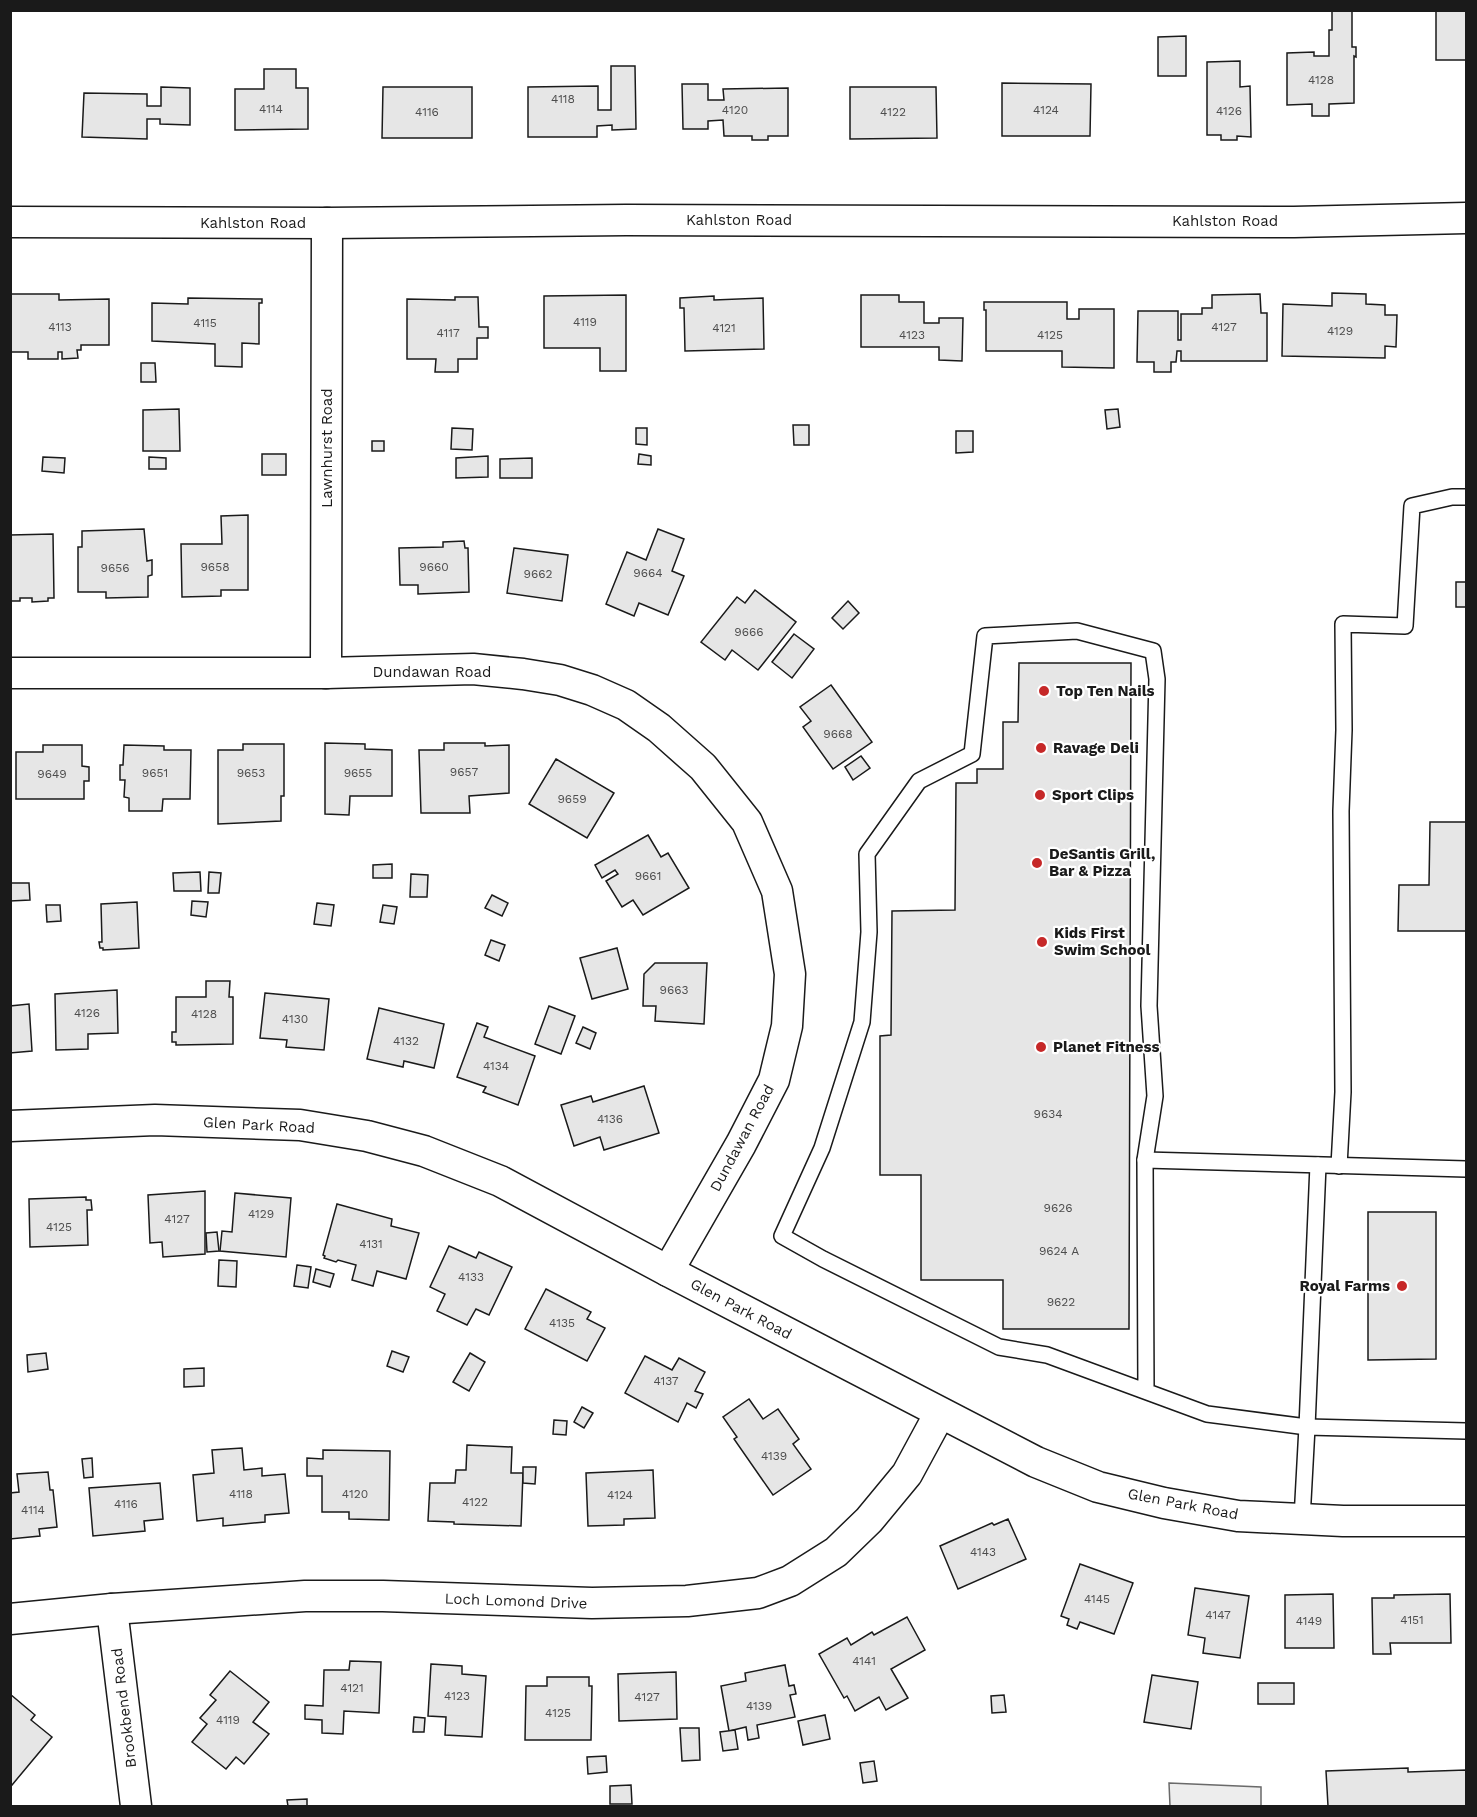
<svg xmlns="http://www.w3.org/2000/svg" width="1477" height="1817" viewBox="0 0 1477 1817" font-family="'Work Sans',sans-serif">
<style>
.built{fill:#ededed;stroke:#6a6a6a;stroke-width:1.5}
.building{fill:#e6e6e6;stroke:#1a1a1a;stroke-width:1.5}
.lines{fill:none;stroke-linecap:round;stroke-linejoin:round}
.lane-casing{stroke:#1a1a1a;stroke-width:18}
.street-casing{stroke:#1a1a1a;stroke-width:33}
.lane{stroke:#fff;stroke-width:15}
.street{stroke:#fff;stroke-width:30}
.poi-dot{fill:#c62828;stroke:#fff;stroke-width:2}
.labels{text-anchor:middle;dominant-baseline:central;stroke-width:4.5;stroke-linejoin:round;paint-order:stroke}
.number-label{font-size:12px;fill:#4d4d4d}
.street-label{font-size:15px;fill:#1a1a1a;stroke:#fff}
.poi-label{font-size:15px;font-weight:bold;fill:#1a1a1a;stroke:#fff;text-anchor:start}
</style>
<rect width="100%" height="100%" fill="#fff"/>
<path class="built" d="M 1169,1783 L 1261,1787 L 1261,1806 L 1170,1806 Z"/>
<g class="building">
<path d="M 1332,10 L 1352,10 L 1352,47 L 1356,47 L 1356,57 L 1354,56 L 1354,103 L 1329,104 L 1329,116 L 1312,116 L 1312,104 L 1287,105 L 1287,53 L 1314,52 L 1314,56 L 1329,56 L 1329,30 L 1332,30 Z"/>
<rect x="1436" y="10" width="30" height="50"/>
<path d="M 1186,36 L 1186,76 L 1158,76 L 1158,37 Z"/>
<path d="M 1240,61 L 1240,87 L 1250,86 L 1251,137 L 1237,136 L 1237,140 L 1221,140 L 1221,135 L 1207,135 L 1207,62 Z"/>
<path d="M 611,66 L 635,66 L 636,129 L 612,130 L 612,125 L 597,126 L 597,137 L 528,137 L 528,87 L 598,86 L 598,110 L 611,110 Z"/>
<path d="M 264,69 L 296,69 L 296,88 L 308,88 L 308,129 L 235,130 L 235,89 L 264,89 Z"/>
<path d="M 1002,83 L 1091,84 L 1090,136 L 1002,136 Z"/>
<path d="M 682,84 L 708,84 L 708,100 L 724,100 L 723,89 L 788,88 L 788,136 L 768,136 L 768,140 L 752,140 L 752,136 L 724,136 L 723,120 L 708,121 L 708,129 L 683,129 Z"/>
<path d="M 161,87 L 190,88 L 190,125 L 160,124 L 160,119 L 147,119 L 147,139 L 82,137 L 84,93 L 147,94 L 147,106 L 161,106 Z"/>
<path d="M 383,87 L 472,87 L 472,138 L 382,138 Z"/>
<path d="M 850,87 L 936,87 L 937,138 L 850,139 Z"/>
<path d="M 1332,293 L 1366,294 L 1366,304 L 1385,305 L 1385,315 L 1397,315 L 1396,347 L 1385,346 L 1385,358 L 1282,356 L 1283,304 L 1332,306 Z"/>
<path d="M 10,294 L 59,294 L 59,300 L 109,299 L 109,345 L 81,345 L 81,350 L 77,350 L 78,358 L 62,359 L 62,352 L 58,352 L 58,359 L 28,359 L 28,352 L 11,352 Z"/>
<path d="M 1260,294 L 1261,313 L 1267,313 L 1267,361 L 1181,361 L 1181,351 L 1177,351 L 1176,362 L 1171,362 L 1171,372 L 1154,372 L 1154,362 L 1137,362 L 1138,311 L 1178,311 L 1178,340 L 1181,340 L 1181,314 L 1202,314 L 1202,308 L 1212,308 L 1212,295 Z"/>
<path d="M 626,295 L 626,371 L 600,371 L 600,348 L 544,348 L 544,296 Z"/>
<path d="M 861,295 L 899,295 L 899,302 L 924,302 L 924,323 L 939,323 L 939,318 L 963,318 L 962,361 L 939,360 L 939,347 L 861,347 Z"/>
<path d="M 714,296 L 714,300 L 763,298 L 764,349 L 685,351 L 684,308 L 680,308 L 680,298 Z"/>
<path d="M 455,297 L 478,297 L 479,327 L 488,327 L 488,338 L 477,338 L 477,359 L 458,359 L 458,372 L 435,372 L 436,359 L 407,359 L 407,299 L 455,300 Z"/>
<path d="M 188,298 L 262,299 L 262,303 L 259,303 L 259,344 L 242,343 L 242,367 L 215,366 L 215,344 L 152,341 L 152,303 L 188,304 Z"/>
<path d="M 984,302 L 1067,302 L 1067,319 L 1079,319 L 1079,309 L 1114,309 L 1114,368 L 1062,367 L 1062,351 L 986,351 L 986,310 L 984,310 Z"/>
<path d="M 141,363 L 155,363 L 156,382 L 141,382 Z"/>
<path d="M 179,409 L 180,451 L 143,451 L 143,410 Z"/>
<path d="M 1118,409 L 1120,427 L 1107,429 L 1105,410 Z"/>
<path d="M 793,425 L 809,425 L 809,445 L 794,445 Z"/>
<path d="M 452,428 L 473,429 L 472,450 L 451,449 Z"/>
<path d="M 636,428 L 647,428 L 647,445 L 636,444 Z"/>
<path d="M 956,431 L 973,431 L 973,452 L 956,453 Z"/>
<rect x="372" y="441" width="12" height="10"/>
<rect x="262" y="454" width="24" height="21"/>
<path d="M 639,454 L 651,456 L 651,465 L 638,464 Z"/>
<path d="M 488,456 L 488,477 L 456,478 L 456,458 Z"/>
<path d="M 43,457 L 65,458 L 64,473 L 42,471 Z"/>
<path d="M 149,457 L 166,458 L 166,469 L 149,469 Z"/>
<path d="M 532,458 L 532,478 L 500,478 L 500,459 Z"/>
<path d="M 248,515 L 248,590 L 221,590 L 221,596 L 182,597 L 181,544 L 222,544 L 221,516 Z"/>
<path d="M 144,529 L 147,561 L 152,560 L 152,575 L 148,576 L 148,597 L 106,598 L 106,592 L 78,592 L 78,547 L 82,547 L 82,531 Z"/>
<path d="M 658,529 L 684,539 L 672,571 L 684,576 L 668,615 L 639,603 L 634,616 L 606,604 L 627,552 L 646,560 Z"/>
<path d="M 53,534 L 54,598 L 48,598 L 48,601 L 32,602 L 32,598 L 20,598 L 20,601 L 10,601 L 10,535 Z"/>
<path d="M 464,541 L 465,548 L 468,548 L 469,592 L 418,594 L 418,585 L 400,585 L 399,548 L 443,547 L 443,542 Z"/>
<path d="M 514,548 L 568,555 L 562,601 L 507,593 Z"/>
<rect x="1456" y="582" width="10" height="25"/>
<path d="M 755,590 L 796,622 L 758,670 L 732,650 L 725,660 L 701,642 L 737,597 L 745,603 Z"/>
<path d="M 848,601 L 859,613 L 843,629 L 832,618 Z"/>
<path d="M 794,634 L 814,649 L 792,678 L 772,662 Z"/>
<path d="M 1019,663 L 1131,663 L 1129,1329 L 1003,1329 L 1003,1280 L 921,1280 L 921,1175 L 880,1175 L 880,1036 L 891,1035 L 892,911 L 955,910 L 956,783 L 977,783 L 977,769 L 1003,769 L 1003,722 L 1018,722 Z"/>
<path d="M 831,685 L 872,742 L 833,769 L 803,727 L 811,721 L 800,707 Z"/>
<path d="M 325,743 L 365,744 L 365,749 L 392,750 L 392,796 L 350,796 L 349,815 L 325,814 Z"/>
<path d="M 444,743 L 485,743 L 485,746 L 509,745 L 509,793 L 469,796 L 470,813 L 421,813 L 419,750 L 444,750 Z"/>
<path d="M 243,744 L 284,744 L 284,796 L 281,796 L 281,821 L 218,824 L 218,750 L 243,750 Z"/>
<path d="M 43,745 L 82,745 L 82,766 L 89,767 L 89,781 L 84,781 L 84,799 L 16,799 L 16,752 L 43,752 Z"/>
<path d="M 124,745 L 164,746 L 164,750 L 191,750 L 190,799 L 163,799 L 162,811 L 129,811 L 129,798 L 124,797 L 125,780 L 120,780 L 120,765 L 123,765 Z"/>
<path d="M 861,756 L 870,768 L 853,780 L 845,767 Z"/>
<path d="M 556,759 L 614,793 L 587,838 L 529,804 Z"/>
<path d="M 1430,822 L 1466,822 L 1466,931 L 1398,931 L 1399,885 L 1429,885 Z"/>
<path d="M 648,835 L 661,857 L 668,853 L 689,888 L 643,915 L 633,900 L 622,907 L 606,881 L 618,874 L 615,870 L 602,878 L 595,865 Z"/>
<path d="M 392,864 L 392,878 L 373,878 L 373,865 Z"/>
<path d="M 200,872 L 201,891 L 174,891 L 173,873 Z"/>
<path d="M 209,872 L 221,873 L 219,893 L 208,893 Z"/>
<path d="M 411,874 L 428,875 L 427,897 L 410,897 Z"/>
<path d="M 10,883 L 29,883 L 30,900 L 10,901 Z"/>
<path d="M 492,895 L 508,903 L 502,916 L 485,908 Z"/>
<path d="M 192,901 L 208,902 L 206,917 L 191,915 Z"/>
<path d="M 137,902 L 139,948 L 103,950 L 103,948 L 100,948 L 99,942 L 102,942 L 101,904 Z"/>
<path d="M 317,903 L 334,905 L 331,926 L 314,924 Z"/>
<path d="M 46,905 L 60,905 L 61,921 L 47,922 Z"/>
<path d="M 383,905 L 397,907 L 394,924 L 380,922 Z"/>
<path d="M 491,940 L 505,945 L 499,961 L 485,955 Z"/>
<path d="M 617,948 L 628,989 L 592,999 L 580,958 Z"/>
<path d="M 655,963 L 707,963 L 704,1024 L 655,1021 L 656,1006 L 643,1006 L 644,974 Z"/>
<path d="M 206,981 L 230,981 L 229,997 L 233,997 L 233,1044 L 176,1045 L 176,1042 L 172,1042 L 172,1032 L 176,1032 L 176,997 L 206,997 Z"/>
<path d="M 117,990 L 118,1033 L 88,1034 L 88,1049 L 56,1050 L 55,994 Z"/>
<path d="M 265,993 L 329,999 L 324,1050 L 286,1047 L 287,1040 L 260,1038 Z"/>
<path d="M 29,1004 L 32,1051 L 10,1053 L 10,1006 Z"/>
<path d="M 549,1006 L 575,1016 L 561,1054 L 535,1044 Z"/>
<path d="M 379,1008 L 444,1024 L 434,1068 L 404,1061 L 403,1067 L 367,1059 Z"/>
<path d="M 477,1023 L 488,1027 L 484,1037 L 535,1056 L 518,1105 L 483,1092 L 486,1087 L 457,1077 Z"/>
<path d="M 583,1027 L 596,1033 L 590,1049 L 576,1043 Z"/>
<path d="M 644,1086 L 659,1133 L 604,1150 L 600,1137 L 574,1146 L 561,1105 L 591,1096 L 593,1102 Z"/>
<path d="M 205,1191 L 205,1254 L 163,1257 L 162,1242 L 150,1243 L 148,1195 Z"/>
<path d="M 235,1193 L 291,1198 L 286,1257 L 220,1251 L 222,1231 L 232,1232 Z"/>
<path d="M 86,1197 L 86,1200 L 91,1200 L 92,1210 L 87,1210 L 88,1245 L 30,1247 L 29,1199 Z"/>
<path d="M 337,1204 L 392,1219 L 391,1226 L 419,1233 L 406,1279 L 377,1271 L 373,1286 L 352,1280 L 356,1265 L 338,1260 L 336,1262 L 324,1258 L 325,1256 L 323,1255 Z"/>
<path d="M 1368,1212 L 1436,1212 L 1436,1359 L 1368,1360 Z"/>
<path d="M 217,1232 L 219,1251 L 207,1252 L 206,1233 Z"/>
<path d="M 449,1246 L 476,1258 L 479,1252 L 512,1267 L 489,1315 L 476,1309 L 467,1325 L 437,1311 L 445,1294 L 430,1287 Z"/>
<path d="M 219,1260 L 237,1261 L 236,1287 L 218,1286 Z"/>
<path d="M 297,1265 L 311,1267 L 308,1288 L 294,1286 Z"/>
<path d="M 316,1269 L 334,1274 L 330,1287 L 313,1282 Z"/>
<path d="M 546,1289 L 591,1312 L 587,1319 L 605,1328 L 587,1361 L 525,1329 Z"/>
<path d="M 392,1351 L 409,1357 L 403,1372 L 387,1366 Z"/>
<path d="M 46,1353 L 48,1369 L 28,1372 L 27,1355 Z"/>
<path d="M 470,1353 L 485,1362 L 469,1391 L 453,1382 Z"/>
<path d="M 645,1356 L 672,1370 L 679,1358 L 705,1372 L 695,1391 L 703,1394 L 696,1408 L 687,1403 L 678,1422 L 625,1393 Z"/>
<path d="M 204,1368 L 204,1386 L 184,1387 L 184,1369 Z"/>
<path d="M 749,1399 L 763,1419 L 778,1409 L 799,1439 L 793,1444 L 811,1469 L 773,1495 L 734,1439 L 737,1437 L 723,1417 Z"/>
<path d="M 582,1407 L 593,1413 L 584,1428 L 574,1422 Z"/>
<path d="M 554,1420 L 567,1421 L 566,1435 L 553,1434 Z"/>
<path d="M 467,1445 L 512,1447 L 511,1473 L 523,1473 L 521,1526 L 454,1524 L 454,1522 L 428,1521 L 430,1483 L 455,1483 L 456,1470 L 466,1470 Z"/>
<path d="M 242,1448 L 244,1470 L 262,1468 L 262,1476 L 285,1474 L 289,1513 L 265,1515 L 265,1522 L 223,1526 L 223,1518 L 197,1521 L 193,1475 L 214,1473 L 212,1450 Z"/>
<path d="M 323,1450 L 390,1451 L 389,1520 L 349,1519 L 349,1512 L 322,1512 L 322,1476 L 307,1476 L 307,1458 L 323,1459 Z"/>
<path d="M 92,1458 L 93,1477 L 84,1478 L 82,1459 Z"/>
<path d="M 523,1467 L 536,1467 L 535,1484 L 523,1483 Z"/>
<path d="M 653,1470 L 655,1518 L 624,1519 L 624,1525 L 588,1526 L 586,1473 Z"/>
<path d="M 48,1472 L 50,1490 L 53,1490 L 57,1527 L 39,1529 L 40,1536 L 10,1539 L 10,1493 L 19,1492 L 17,1474 Z"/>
<path d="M 160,1483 L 163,1519 L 144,1521 L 145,1531 L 93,1536 L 89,1488 Z"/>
<path d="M 1008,1519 L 1026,1559 L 958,1589 L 940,1546 L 992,1523 L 994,1525 Z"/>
<path d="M 1080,1564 L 1133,1583 L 1114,1634 L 1080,1622 L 1077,1629 L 1067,1625 L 1069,1619 L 1061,1616 Z"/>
<path d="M 1195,1588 L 1249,1596 L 1240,1658 L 1203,1653 L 1205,1638 L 1188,1635 Z"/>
<path d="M 1333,1594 L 1334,1648 L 1285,1648 L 1285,1595 Z"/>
<path d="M 1450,1594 L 1451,1643 L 1390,1643 L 1391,1654 L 1373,1654 L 1372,1598 L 1394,1598 L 1394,1595 Z"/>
<path d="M 907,1617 L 925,1650 L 891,1669 L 908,1698 L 886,1710 L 879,1697 L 855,1711 L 847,1696 L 844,1698 L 819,1654 L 847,1638 L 851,1645 L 872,1632 L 874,1635 Z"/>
<path d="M 350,1661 L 381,1662 L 379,1713 L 344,1711 L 343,1734 L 322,1733 L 322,1720 L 305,1719 L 305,1705 L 323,1706 L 324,1670 L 349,1670 Z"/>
<path d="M 431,1664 L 462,1666 L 462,1674 L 486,1676 L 482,1737 L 445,1735 L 446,1717 L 428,1716 Z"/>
<path d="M 785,1665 L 789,1686 L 794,1685 L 796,1694 L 790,1695 L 795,1717 L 757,1725 L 759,1738 L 748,1740 L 746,1727 L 729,1731 L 721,1686 L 746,1681 L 745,1673 Z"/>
<path d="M 230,1671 L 269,1702 L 253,1722 L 269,1734 L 244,1764 L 236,1757 L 226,1769 L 192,1742 L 207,1724 L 200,1718 L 216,1700 L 210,1695 Z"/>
<path d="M 676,1672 L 677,1719 L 619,1721 L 618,1674 Z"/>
<path d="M 1152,1675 L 1198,1682 L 1191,1729 L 1144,1722 Z"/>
<path d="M 547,1677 L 589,1677 L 589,1686 L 592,1686 L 591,1740 L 525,1740 L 526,1686 L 547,1686 Z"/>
<rect x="1258" y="1683" width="36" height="21"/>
<path d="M 10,1694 L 35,1715 L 31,1720 L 52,1737 L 12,1785 L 10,1784 Z"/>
<path d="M 1004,1695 L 1006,1712 L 992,1713 L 991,1696 Z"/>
<path d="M 825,1715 L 830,1739 L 803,1745 L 798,1721 Z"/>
<path d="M 414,1717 L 425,1718 L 424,1732 L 413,1732 Z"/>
<path d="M 680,1728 L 699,1728 L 700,1760 L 682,1761 Z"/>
<path d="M 735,1730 L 738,1749 L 723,1751 L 720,1732 Z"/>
<path d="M 606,1756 L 607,1772 L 588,1774 L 587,1757 Z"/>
<path d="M 874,1761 L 877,1781 L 863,1783 L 860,1763 Z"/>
<path d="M 1408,1768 L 1408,1772 L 1466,1770 L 1466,1806 L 1328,1806 L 1326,1771 Z"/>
<path d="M 631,1785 L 632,1804 L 610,1804 L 610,1786 Z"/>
<path d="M 307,1799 L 307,1806 L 288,1806 L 287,1800 Z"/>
</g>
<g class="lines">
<defs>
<g id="lane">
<path d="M 1145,1160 L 1466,1169"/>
<path d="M 1339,1166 L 1343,1092 L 1341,811 L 1344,730 L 1343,624 L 1405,626 L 1412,506 L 1452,497 L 1466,497"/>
<path d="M 1146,1391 L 1145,1160 L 1155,1096 L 1149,1006 L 1157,679 L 1153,651 L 1077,631 L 985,636 L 972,754 L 919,781 L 867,854 L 869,932 L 862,1022 L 822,1148 L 782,1236 L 823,1259 L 999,1347 L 1047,1355 L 1207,1414 L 1307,1427 L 1318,1165"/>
<path d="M 1302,1519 L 1307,1427 L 1466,1431"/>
</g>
<g id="street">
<path d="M 10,222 L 327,223 L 626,220 L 1294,222 L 1466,218"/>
<path d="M 10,673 L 326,673 L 473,669 L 523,674 L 560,680 L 592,690 L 626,705 L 659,728 L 703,767 L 747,822 L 777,891 L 790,974 L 787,1026 L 774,1080 L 741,1144 L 668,1271"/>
<path d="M 326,673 L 327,223"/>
<path d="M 10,1126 L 155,1120 L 300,1125 L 367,1136 L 424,1151 L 500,1181 L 668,1271 L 1036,1462 L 1098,1487 L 1164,1503 L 1238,1516 L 1343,1521 L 1466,1521"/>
<path d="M 112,1609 L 136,1806"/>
<path d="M 10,1619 L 112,1609 L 305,1596 L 383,1596 L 592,1603 L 687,1601 L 758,1593 L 790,1581 L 836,1552 L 869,1520 L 907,1474 L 940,1413"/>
</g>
</defs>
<use href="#lane" class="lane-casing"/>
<use href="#street" class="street-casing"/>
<use href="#lane" class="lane"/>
<use href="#street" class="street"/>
</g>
<g class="poi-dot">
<circle cx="1044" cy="691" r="6"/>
<circle cx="1041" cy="748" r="6"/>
<circle cx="1040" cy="795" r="6"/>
<circle cx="1037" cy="863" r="6"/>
<circle cx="1042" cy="942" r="6"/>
<circle cx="1041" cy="1047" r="6"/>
<circle cx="1402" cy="1286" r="6"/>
</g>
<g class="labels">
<g class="number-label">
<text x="1321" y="80">4128</text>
<text x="563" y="99">4118</text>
<text x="271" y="109">4114</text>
<text x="735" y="110">4120</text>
<text x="1046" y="110">4124</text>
<text x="1229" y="111">4126</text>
<text x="427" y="112">4116</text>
<text x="893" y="112">4122</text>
<text x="585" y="322">4119</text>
<text x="205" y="323">4115</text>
<text x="60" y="327">4113</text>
<text x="1224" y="327">4127</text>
<text x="724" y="328">4121</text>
<text x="1340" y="331">4129</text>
<text x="448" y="333">4117</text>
<text x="912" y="335">4123</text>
<text x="1050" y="335">4125</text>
<text x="215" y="567">9658</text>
<text x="434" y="567">9660</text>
<text x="115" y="568">9656</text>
<text x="648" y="573">9664</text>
<text x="538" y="574">9662</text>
<text x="749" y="632">9666</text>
<text x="838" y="734">9668</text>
<text x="464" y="772">9657</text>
<text x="155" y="773">9651</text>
<text x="251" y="773">9653</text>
<text x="358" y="773">9655</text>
<text x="52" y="774">9649</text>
<text x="572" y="799">9659</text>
<text x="648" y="876">9661</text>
<text x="674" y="990">9663</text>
<text x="87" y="1013">4126</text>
<text x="204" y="1014">4128</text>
<text x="295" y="1019">4130</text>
<text x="406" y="1041">4132</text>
<text x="496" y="1066">4134</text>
<text x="1048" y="1114">9634</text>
<text x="610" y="1119">4136</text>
<text x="1058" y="1208">9626</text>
<text x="261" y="1214">4129</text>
<text x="177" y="1219">4127</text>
<text x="59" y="1227">4125</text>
<text x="371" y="1244">4131</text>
<text x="1059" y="1251">9624 A</text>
<text x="471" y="1277">4133</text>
<text x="1061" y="1302">9622</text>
<text x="562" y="1323">4135</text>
<text x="666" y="1381">4137</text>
<text x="774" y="1456">4139</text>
<text x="241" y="1494">4118</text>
<text x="355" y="1494">4120</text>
<text x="620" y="1495">4124</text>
<text x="475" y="1502">4122</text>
<text x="126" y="1504">4116</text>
<text x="33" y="1510">4114</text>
<text x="983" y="1552">4143</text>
<text x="1097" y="1599">4145</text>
<text x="1218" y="1615">4147</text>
<text x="1412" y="1620">4151</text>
<text x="1309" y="1621">4149</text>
<text x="864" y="1661">4141</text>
<text x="352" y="1688">4121</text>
<text x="457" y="1696">4123</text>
<text x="647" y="1697">4127</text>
<text x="759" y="1706">4139</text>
<text x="558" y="1713">4125</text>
<text x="228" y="1720">4119</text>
</g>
<g class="street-label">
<text x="739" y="220">Kahlston Road</text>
<text x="1225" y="221">Kahlston Road</text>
<text x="253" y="223">Kahlston Road</text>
<text transform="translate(327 448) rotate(-90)">Lawnhurst Road</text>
<text x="432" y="672">Dundawan Road</text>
<text transform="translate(259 1125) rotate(3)">Glen Park Road</text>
<text transform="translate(742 1138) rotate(-62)">Dundawan Road</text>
<text transform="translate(741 1309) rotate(28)">Glen Park Road</text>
<text transform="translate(1183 1504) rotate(11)">Glen Park Road</text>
<text transform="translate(516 1601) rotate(2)">Loch Lomond Drive</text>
<text transform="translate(124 1708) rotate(-97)">Brookbend Road</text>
</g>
<g class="poi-label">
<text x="1056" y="691">Top Ten Nails</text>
<text x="1053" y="748">Ravage Deli</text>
<text x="1052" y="795">Sport Clips</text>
<text x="1049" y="854">DeSantis Grill,<tspan x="1049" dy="17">Bar &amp; Pizza</tspan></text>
<text x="1054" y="933">Kids First<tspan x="1054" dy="17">Swim School</tspan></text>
<text x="1053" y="1047">Planet Fitness</text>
<text x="1390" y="1286" text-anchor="end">Royal Farms</text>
</g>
</g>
<rect width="1477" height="1817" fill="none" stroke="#1a1a1a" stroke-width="24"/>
</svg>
